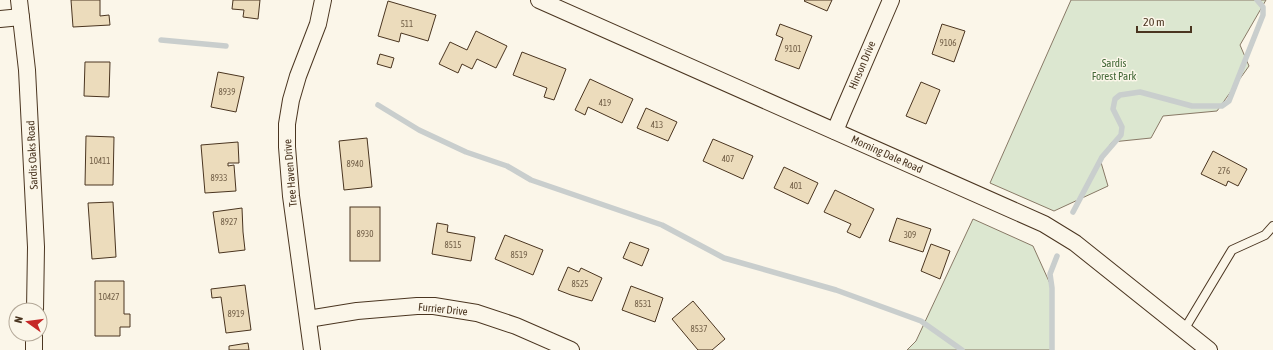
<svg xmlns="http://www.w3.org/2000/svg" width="1273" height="350" viewBox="0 0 1273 350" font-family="'Asap Condensed',sans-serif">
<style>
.green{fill:#dce7d0;stroke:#887966}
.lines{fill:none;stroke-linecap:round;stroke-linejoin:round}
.stream{stroke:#c9cecd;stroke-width:5.5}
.building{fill:#ecdcbc;stroke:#4a3520}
.lane-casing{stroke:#4a3520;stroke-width:10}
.street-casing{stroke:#4a3520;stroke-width:18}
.lane{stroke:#fbf6e9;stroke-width:8}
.street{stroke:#fbf6e9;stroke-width:16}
.labels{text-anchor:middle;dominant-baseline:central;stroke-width:3;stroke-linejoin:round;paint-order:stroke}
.number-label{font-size:9px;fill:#725f47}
.park-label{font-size:11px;fill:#436837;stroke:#fbf6e9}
.street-label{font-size:11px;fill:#4a3520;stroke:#fbf6e9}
</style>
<rect width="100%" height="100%" fill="#fbf6e9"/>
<g class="green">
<path d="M 1071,0 L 1266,0 L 1240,45 L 1249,66 L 1217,111 L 1163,116 L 1151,138 L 1112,142 L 1100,159 L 1108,186 L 1054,211 L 990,183 Z"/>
<path d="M 973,219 L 1033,246 L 1052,288 L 1052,350 L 907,350 L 916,341 Z"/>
</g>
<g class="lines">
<g class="stream">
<path d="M 161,40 L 226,46"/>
<path d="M 378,105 L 419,130 L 466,152 L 507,166 L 531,180 L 662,225 L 724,258 L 836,290 L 921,321 L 962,350"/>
<path d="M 1073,212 L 1102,157 L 1121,135 L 1122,127 L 1113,109 L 1115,99 L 1120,95 L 1140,92 L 1192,106 L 1222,106 L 1229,101 L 1263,15 L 1263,7 L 1257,0"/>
<path d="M 1052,350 L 1052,288 L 1050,274 L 1057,256"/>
</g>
</g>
<g class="building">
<path d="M 71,0 L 100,0 L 100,16 L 109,15 L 110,25 L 73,27 Z"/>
<path d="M 233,0 L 260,0 L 258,19 L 243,17 L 244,10 L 232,9 Z"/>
<path d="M 805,0 L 832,0 L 827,11 L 804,1 Z"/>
<path d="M 388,1 L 436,15 L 428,41 L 401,33 L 399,42 L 378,36 Z"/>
<path d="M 780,24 L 812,36 L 799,69 L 775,60 L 783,38 L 776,35 Z"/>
<path d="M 942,24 L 965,31 L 954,62 L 932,54 Z"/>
<path d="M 476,31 L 507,46 L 496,68 L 477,59 L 472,69 L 462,64 L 458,73 L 439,64 L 450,42 L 467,50 Z"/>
<path d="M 522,52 L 566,69 L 554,100 L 544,97 L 547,88 L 513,75 Z"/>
<path d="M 380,54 L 394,58 L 391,68 L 377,64 Z"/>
<path d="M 85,62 L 110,62 L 109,97 L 84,96 Z"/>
<path d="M 218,72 L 244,77 L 236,112 L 211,107 Z"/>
<path d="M 590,79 L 633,99 L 622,123 L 588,107 L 585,115 L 575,110 Z"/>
<path d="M 921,82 L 940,90 L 926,124 L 906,116 Z"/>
<path d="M 646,108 L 677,122 L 668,141 L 637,128 Z"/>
<path d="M 86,136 L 114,137 L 113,185 L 85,185 Z"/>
<path d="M 367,138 L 372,187 L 344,190 L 339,141 Z"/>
<path d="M 713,139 L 753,156 L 743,179 L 703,161 Z"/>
<path d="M 238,142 L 239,163 L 228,163 L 228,166 L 234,165 L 236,191 L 205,193 L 201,145 Z"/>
<path d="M 1213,151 L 1247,169 L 1238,186 L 1228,181 L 1226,186 L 1201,174 Z"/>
<path d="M 784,167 L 818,183 L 808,204 L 774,188 Z"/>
<path d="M 835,190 L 874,209 L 860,238 L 847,232 L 851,224 L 824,212 Z"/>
<path d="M 113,202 L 116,257 L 92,259 L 88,203 Z"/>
<rect x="350" y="207" width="30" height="54"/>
<path d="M 242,208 L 243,232 L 245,250 L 219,253 L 213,212 Z"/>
<path d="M 897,218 L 931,229 L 923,252 L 889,241 Z"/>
<path d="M 437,223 L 448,225 L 447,232 L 475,237 L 471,261 L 432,254 Z"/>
<path d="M 505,235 L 543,250 L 533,275 L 495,259 Z"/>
<path d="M 630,242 L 649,249 L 642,266 L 623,258 Z"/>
<path d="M 931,244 L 950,251 L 940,279 L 921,271 Z"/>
<path d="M 568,267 L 579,272 L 581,268 L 602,278 L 592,301 L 571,295 L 558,290 Z"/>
<path d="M 95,281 L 124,281 L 124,314 L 130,314 L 130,327 L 120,327 L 120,336 L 95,336 Z"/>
<path d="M 245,285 L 251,330 L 226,333 L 221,297 L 212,298 L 211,289 Z"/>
<path d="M 631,286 L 663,298 L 655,322 L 622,310 Z"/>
<path d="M 693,301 L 725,339 L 712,350 L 698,350 L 672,319 Z"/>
<path d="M 248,343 L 249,350 L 229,350 L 229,346 Z"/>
</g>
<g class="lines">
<defs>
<path id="lane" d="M 1184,330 L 1232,250 L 1265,235 L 1273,226"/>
<g id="street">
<path d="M 19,0 L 27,70 L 36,247 L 35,310"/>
<path d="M 539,0 L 1044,224 L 1075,243 L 1209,350"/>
<path d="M 0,19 L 21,17"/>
<path d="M 835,131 L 842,114 L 891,0"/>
<path d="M 308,319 L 357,311 L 417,306 L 434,306 L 477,313 L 516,326 L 571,350"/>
<path d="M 34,334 L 34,350"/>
<path d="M 312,350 L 291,196 L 287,147 L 287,124 L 291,100 L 298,76 L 318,24 L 323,0"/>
</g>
</defs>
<use href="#lane" class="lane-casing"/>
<use href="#street" class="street-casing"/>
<use href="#lane" class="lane"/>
<use href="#street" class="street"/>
</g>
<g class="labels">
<g class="number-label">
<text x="407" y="24">511</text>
<text x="948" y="43">9106</text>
<text x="793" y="49">9101</text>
<text x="227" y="92">8939</text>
<text x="605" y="103">419</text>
<text x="657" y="125">413</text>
<text x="728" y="159">407</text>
<text x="100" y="161">10411</text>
<text x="355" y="164">8940</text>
<text x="1224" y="171">276</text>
<text x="219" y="178">8933</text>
<text x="796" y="186">401</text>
<text x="229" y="222">8927</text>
<text x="365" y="234">8930</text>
<text x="910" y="235">309</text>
<text x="453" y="245">8515</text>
<text x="519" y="255">8519</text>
<text x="580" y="284">8525</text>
<text x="109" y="297">10427</text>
<text x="643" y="304">8531</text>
<text x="236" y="314">8919</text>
<text x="699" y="329">8537</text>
</g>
<g class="park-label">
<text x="1114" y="63">Sardis<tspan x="1114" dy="13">Forest Park</tspan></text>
</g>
<g class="street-label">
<text transform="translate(862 65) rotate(-67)">Hinson Drive</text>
<text transform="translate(887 154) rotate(24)">Morning Dale Road</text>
<text transform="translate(32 155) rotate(-93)">Sardis Oaks Road</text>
<text transform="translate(290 173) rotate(-95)">Tree Haven Drive</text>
<text transform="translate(443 309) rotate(6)">Furrier Drive</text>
</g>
</g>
<g transform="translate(28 322) rotate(284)"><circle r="19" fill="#fbf6e9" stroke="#b4a999"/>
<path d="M0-3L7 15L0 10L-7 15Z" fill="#c62828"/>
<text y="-6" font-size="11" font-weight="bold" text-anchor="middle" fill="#4a3520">N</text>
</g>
<path d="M1137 26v6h54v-6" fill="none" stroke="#4a3520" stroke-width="2"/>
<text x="1143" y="26" font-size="12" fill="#4a3520" stroke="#fbf6e9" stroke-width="3" paint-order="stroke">20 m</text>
</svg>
